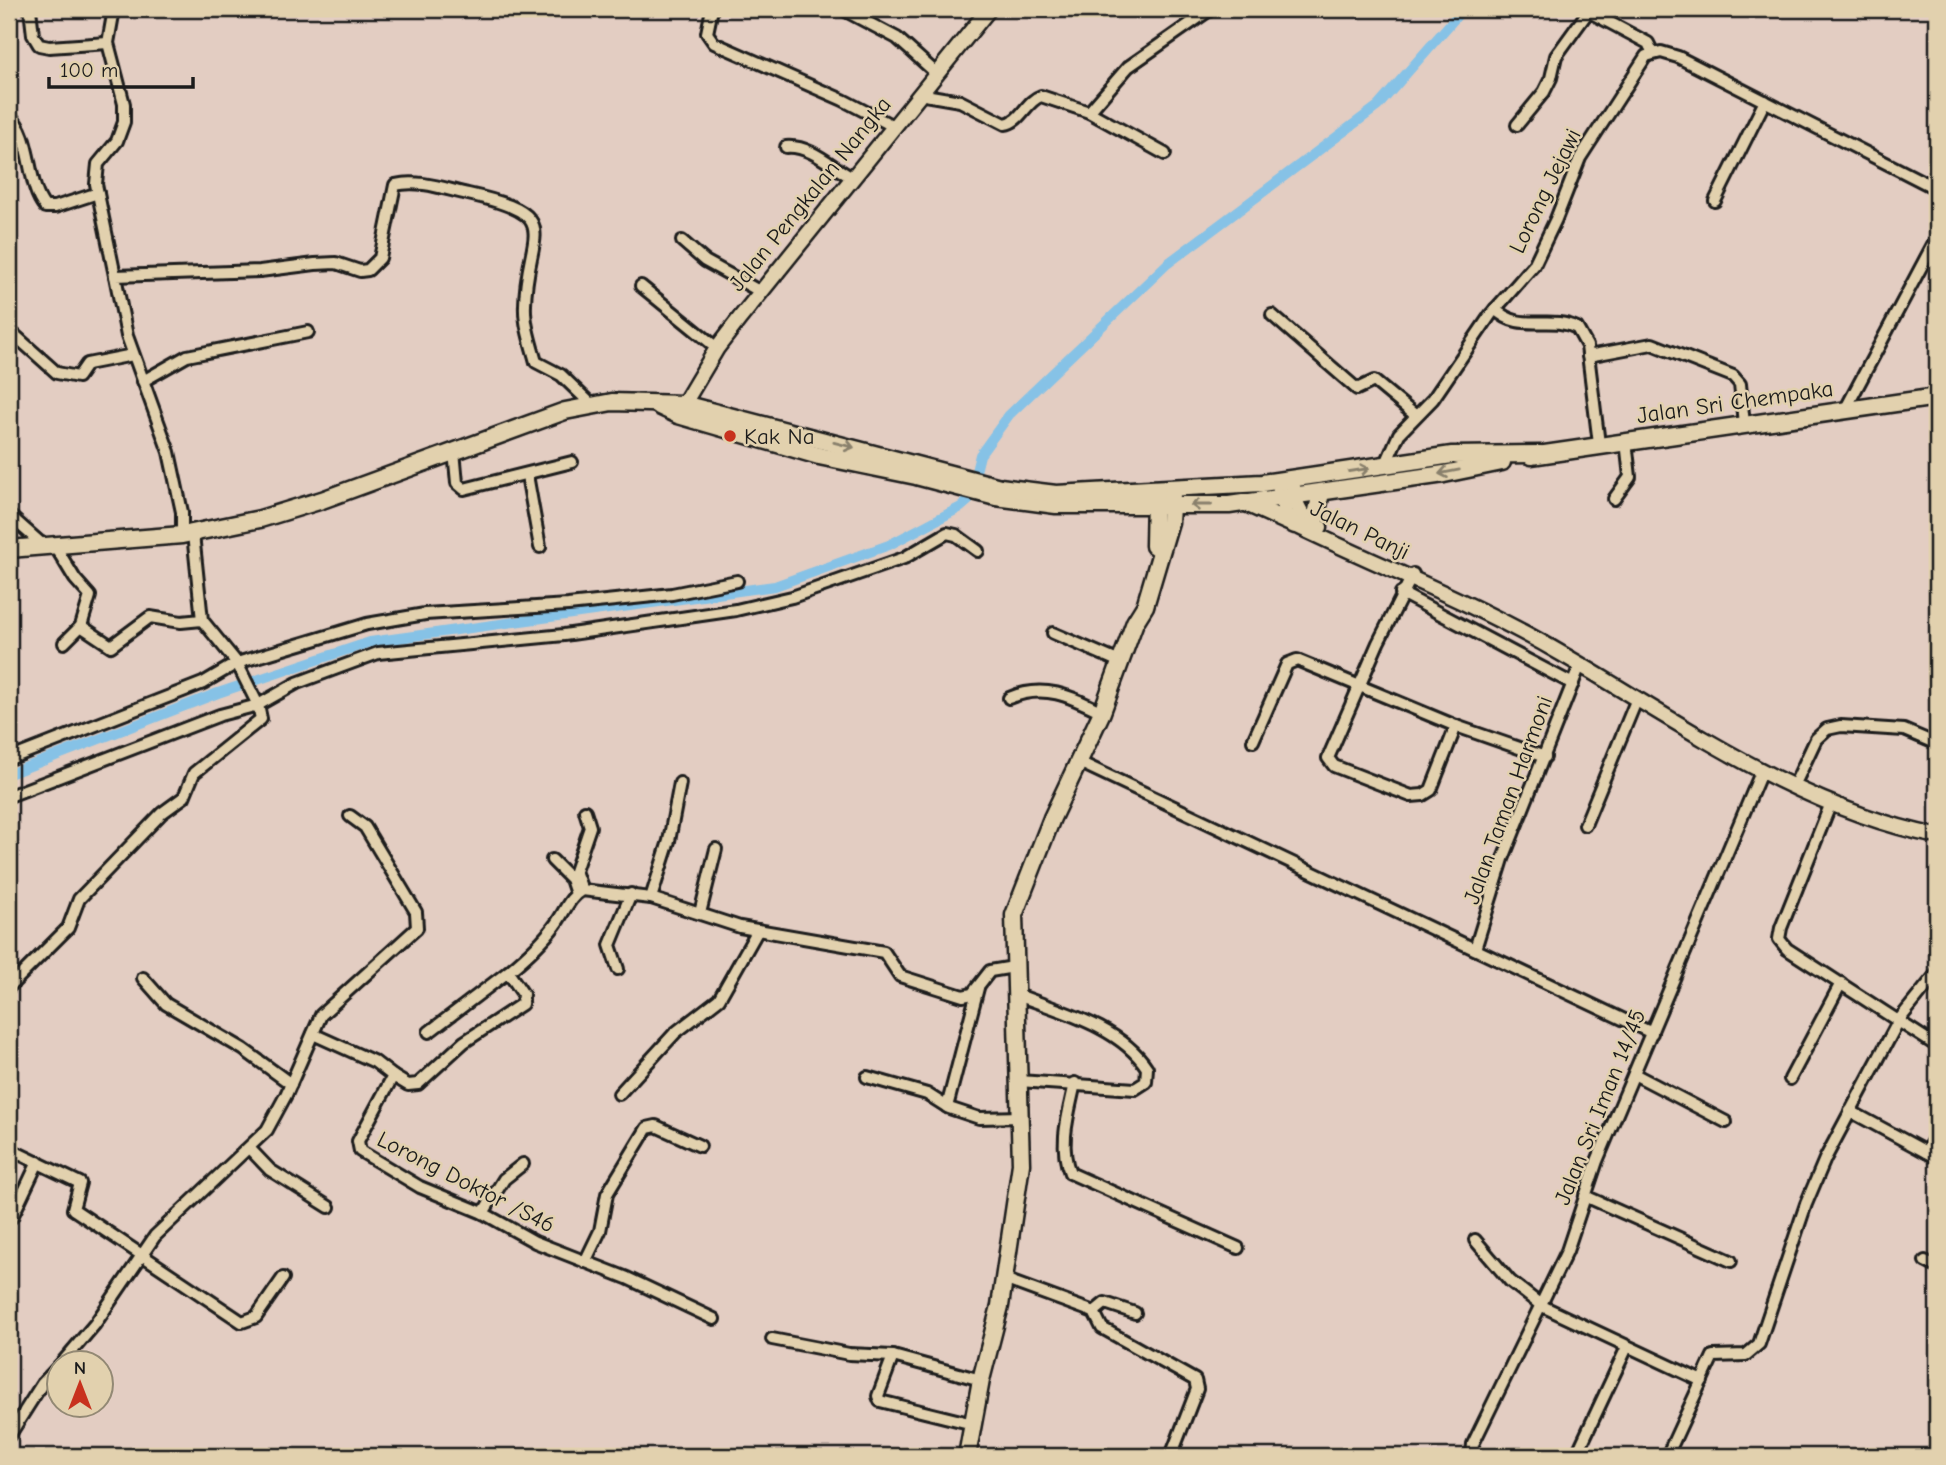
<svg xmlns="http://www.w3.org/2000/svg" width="1946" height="1465" viewBox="0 0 1946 1465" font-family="'Comic Neue',sans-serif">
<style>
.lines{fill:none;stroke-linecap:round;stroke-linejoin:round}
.canal{stroke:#86c2e6;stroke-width:10}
.minor-casing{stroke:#1c1c1c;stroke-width:16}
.tertiary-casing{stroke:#1c1c1c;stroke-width:19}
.secondary-casing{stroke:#1c1c1c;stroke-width:21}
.minor{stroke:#e2d1ae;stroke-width:10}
.tertiary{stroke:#e2d1ae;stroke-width:14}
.secondary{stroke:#e2d1ae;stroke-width:16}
.oneway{stroke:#89806c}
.poi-dot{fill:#c8321e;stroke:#e2d1ae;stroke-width:2.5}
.labels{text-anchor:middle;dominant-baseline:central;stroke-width:5;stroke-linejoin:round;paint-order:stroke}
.street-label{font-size:23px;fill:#1c1c1c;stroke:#e2d1ae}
.poi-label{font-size:23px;fill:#1c1c1c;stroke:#e2d1ae;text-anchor:start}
</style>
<rect width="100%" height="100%" fill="#e3cdc2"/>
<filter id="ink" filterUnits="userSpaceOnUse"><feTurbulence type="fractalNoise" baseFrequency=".0143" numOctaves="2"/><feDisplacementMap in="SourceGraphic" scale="14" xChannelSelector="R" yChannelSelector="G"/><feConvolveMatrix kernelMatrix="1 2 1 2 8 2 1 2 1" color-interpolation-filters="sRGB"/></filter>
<g filter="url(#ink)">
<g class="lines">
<path class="canal" d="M 9,774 L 218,693 L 370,642 L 775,586 L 889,545 L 961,507 L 969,500 L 980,455 L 1009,415 L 1167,264 L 1378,106 L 1463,9"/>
<defs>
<g id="minor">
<path d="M 30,9 L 33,35 L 39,45 L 49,47 L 108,43"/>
<path d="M 114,9 L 108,43 L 124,104 L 124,122 L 117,141 L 98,164 L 96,184 L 115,276"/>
<path d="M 712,9 L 707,33 L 714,43 L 843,100 L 893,126"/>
<path d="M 844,10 L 897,38 L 936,73"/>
<path d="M 1588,11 L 1648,43 L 1653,53"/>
<path d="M 919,94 L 960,101 L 1005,124 C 1021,122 1026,101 1041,96 L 1089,112 L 1128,67 L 1211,9"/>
<path d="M 1089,112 L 1165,154"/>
<path d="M 9,115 C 33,136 26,185 45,207 L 55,207 L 98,193"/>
<path d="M 1517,125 L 1544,92 L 1551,78 L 1556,56 L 1590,9"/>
<path d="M 786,147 C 810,145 831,166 852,178"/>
<path d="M 1715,201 L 1765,101"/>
<path d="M 682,241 L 705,261 L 761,292"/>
<path d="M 641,286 L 717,348"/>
<path d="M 1495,309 C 1520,334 1549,314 1577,328 L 1587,346 L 1599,444"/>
<path d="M 1272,315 L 1357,389 L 1374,381 L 1415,415"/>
<path d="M 9,330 L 57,373 L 78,377 L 87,364 L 133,355"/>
<path d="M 1588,356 L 1652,344 L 1733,376 L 1740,384 L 1744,424"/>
<path d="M 143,381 L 187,356 L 308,332"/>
<path d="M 1845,410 L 1937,237"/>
<path d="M 454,451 L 457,483 L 464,489 L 572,462"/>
<path d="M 1385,466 L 1399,434 L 1433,399 L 1491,314 L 1534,265 L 1556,219 L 1580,158 L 1646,56 L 1661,52 L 1678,57 L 1937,189"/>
<path d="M 527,475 L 540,547"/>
<path d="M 1614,499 L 1630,477 L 1626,441"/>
<path d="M 9,515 L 44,546"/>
<path d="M 182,535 L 182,512 L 169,452 L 127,336 L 115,276 L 260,271 L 315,264 L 336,263 L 360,271 L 368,270 L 380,258 L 395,185 C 419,179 445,189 468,194 C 568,216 526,233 525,305 C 524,323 531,344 536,362 L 561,375 L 591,404"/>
<path d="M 55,546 L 75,579 L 90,596 L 81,626 L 64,643"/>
<path d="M 1413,574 L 1378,643 L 1328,758 L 1334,766 L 1411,796 L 1423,795 L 1431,790 L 1456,726"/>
<path d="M 1401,593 L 1573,684"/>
<path d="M 81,626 L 111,646 L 150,617 L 181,622 L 202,620"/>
<path d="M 1053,633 L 1120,662"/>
<path d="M 1009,698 C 1044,683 1070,696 1102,712"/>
<path d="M 1253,741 L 1287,664 L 1297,660 L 1456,726 L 1545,757"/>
<path d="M 9,759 L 203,683 L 237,663 L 367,624 L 425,614 L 568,605 L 672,594 L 737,581"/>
<path d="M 1079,762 L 1652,1033"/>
<path d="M 1794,786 L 1816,739 L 1827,729 L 1841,726 L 1904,730 L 1937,744"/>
<path d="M 9,796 L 220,715 L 258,705 L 297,683 L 378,653 L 564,635 L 736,610 L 792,597 L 904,558 L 947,533 L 956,535 L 978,551"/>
<path d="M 1831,803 L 1781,928 L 1779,939 L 1787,949 L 1937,1046"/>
<path d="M 1585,825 L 1636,701"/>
<path d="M 552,860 L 571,879 L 575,891"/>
<path d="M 582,890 L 575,871 L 590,827 L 585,811"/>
<path d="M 651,898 L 669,841 L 680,783"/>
<path d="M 700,913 L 716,849"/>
<path d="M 1475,949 L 1503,859 L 1580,665"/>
<path d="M 618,969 L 610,945 L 631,894"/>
<path d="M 143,978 L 166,1004 L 243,1049 L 291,1084"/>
<path d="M 9,987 L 68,928 L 79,899 L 162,813 L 184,797 L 194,773 L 261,719 L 258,705 L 237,663 L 202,620 L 193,534"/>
<path d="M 1015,994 C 1059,1011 1120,1026 1147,1068 L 1146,1082 L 1135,1089 L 1019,1081"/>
<path d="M 429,1032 L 508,972"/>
<path d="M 313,1034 L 375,1062 L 393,1076 L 358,1141 L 360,1151 L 420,1187 L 483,1213 L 535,1242 L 627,1278 L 714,1319"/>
<path d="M 1634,1074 L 1726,1122"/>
<path d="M 393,1076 L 408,1085 L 418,1084 L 464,1042 L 522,1004 L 523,994 L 508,972 C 525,958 542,943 555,925 C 565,912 568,898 582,890 L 651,898 L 740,927 L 884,952 L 900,976 L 963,996 L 972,994 L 990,971 L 1014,967"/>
<path d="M 867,1077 L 927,1094 L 949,1108 L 979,1118 L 1022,1117"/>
<path d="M 1790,1079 L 1841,983"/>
<path d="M 1075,1083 C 1069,1112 1058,1145 1070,1173 L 1238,1248"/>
<path d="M 619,1094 L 675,1033 L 719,999 L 758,930"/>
<path d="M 947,1107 L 978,988"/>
<path d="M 1850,1111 L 1937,1158"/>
<path d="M 9,1149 L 80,1183 L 73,1209 L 242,1322 L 256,1317 L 283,1278"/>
<path d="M 250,1149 L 270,1170 L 329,1207"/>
<path d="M 1926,1152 L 1937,1134"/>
<path d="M 1585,1196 L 1731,1261"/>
<path d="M 483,1213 L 504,1179 L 523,1164"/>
<path d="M 12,1217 L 38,1162"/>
<path d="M 1475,1240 L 1510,1281 L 1542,1306 L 1702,1381"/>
<path d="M 1925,1261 L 1937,1267"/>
<path d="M 585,1262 L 600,1231 L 607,1194 L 647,1128 L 656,1126 L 700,1146"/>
<path d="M 1004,1279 L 1094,1312 L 1102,1328 L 1195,1380 L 1197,1389 L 1171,1456"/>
<path d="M 1094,1312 L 1105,1303 L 1135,1313"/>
<path d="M 772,1339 L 849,1354 L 893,1356"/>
<path d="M 61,1364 L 95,1324 L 155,1236 L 267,1130 L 286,1095 L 321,1015 L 417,928 L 416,912 L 365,827 L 350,816"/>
<path d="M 973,1424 L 880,1401 L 878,1396 L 893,1356 L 981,1380"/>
<path d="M 9,1436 L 42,1384 L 60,1365"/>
<path d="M 1472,1456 L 1473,1444 L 1567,1251 L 1597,1161 L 1762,770"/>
<path d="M 1576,1456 L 1627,1347"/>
<path d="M 1667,1456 L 1713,1356 L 1746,1355 L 1759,1344 L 1806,1204 L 1825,1159 L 1899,1020 L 1937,973"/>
</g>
<g id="tertiary">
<path d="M 679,412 L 717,348 L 740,318 L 989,9"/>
<path d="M 1278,481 L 1285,512 L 1295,525 C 1384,568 1477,604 1562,654 C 1681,723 1800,809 1937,836"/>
<path d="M 1293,487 C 1296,508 1301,517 1320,527"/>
</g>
<g id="secondary">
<path d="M 659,406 L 678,415 L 819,456 L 916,476 L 996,497 L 1056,505 L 1229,505 L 1444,474 L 1502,462"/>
<path d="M 1531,456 L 1937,397"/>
<path d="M 1246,503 L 1295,525"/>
<path d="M 1314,524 L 1321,493"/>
<path d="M 1154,546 L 1155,495"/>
<path d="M 9,549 L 182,535 L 260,519 L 322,500 L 565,411 L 612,402 L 683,404 L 1000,487 L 1056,494 L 1262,483 L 1452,455 L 1540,454"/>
<path d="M 967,1456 L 981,1380 L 1000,1306 L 1021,1164 L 1014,915 L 1052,818 L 1102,712 L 1135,622 L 1145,606 L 1170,522 L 1172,494"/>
</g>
</defs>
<use href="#minor" class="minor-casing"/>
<use href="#tertiary" class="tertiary-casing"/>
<use href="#secondary" class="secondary-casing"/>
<use href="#minor" class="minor"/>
<use href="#tertiary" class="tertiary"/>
<use href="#secondary" class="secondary"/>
</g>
<defs><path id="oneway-shaft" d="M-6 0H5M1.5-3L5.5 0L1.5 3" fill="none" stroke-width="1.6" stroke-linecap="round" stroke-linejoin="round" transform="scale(1.75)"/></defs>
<g class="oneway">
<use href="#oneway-shaft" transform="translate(844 445) rotate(14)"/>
<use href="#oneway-shaft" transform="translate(1359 470) rotate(-9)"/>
<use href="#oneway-shaft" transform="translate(1449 472) rotate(169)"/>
<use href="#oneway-shaft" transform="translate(1201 505) rotate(180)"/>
</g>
</g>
<circle class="poi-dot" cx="730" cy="436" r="7"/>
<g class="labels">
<g class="street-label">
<text transform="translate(1545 191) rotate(-64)">Lorong Jejawi</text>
<text transform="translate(810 194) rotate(-51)">Jalan Pengkalan Nangka</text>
<text transform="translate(1735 402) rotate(-8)">Jalan Sri Chempaka</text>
<text transform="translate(1360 530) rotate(26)">Jalan Panji</text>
<text transform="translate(1508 800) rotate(-70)">Jalan Taman Harmoni</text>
<text transform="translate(1600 1107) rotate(-68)">Jalan Sri Iman 14/45</text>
<text transform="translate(466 1182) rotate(27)">Lorong Doktor /S46</text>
</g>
<g class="poi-label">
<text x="744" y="436">Kak Na</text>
</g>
</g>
<rect width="1946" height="1465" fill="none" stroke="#e2d1ae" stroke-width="35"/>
<rect x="18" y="18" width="1911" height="1430" fill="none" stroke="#1c1c1c" stroke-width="2.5" filter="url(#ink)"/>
<g transform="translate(80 1384)"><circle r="33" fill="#e2d1ae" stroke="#938974" stroke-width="2"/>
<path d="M0-5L12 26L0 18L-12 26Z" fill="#c8321e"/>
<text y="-10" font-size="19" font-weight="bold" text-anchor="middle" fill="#1c1c1c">N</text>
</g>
<path d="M49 77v10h144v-10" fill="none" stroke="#1c1c1c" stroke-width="3.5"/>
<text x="60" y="77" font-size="21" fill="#1c1c1c" stroke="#e2d1ae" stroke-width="5" paint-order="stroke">100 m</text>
</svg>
